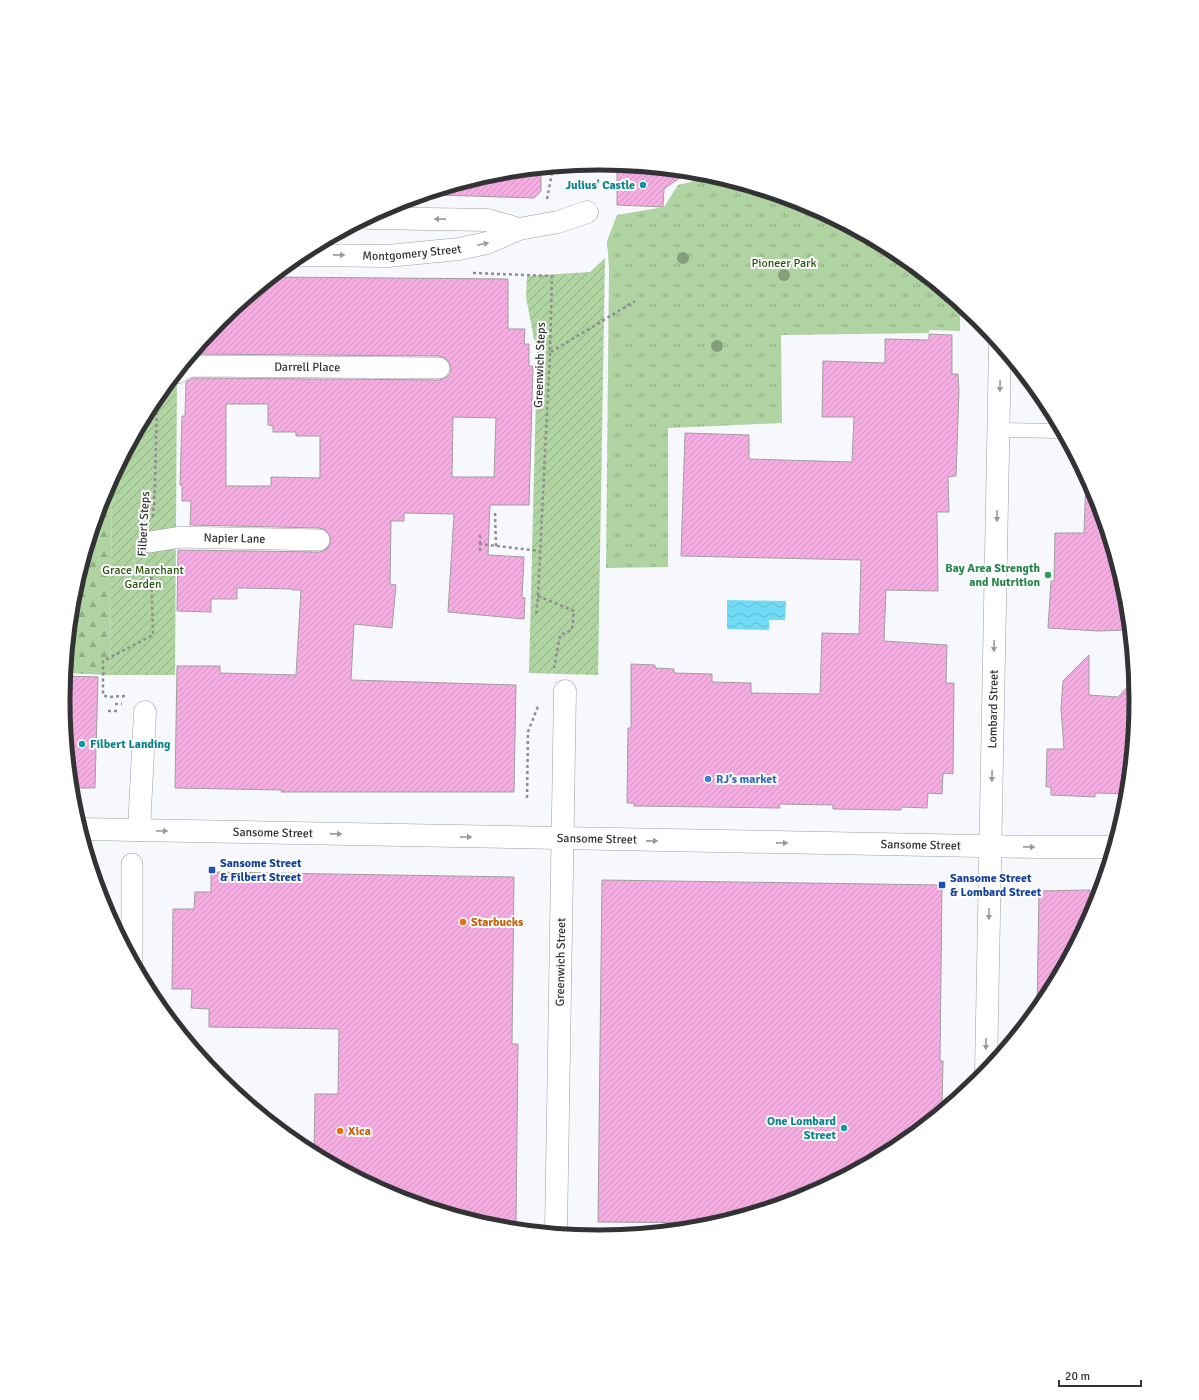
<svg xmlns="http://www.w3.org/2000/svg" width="1199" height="1400" viewBox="0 0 1199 1400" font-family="Signika,sans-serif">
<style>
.grass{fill:url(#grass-tufts)}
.forest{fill:url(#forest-firs)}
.garden{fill:url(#garden-furrows)}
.water{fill:url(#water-waves)}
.building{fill:url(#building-hatch);stroke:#a29da0;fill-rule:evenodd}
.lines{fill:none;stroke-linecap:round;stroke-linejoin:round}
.service-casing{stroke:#9d9ea3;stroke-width:15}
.pedestrian-casing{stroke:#9d9ea3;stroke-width:22}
.minor-casing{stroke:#9d9ea3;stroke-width:23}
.tertiary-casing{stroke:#9d9ea3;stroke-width:23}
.path{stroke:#8e8e92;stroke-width:2.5;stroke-dasharray:3 3;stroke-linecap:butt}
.service{stroke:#fff;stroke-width:14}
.pedestrian{stroke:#fff;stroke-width:21}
.minor{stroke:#fff;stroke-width:22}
.tertiary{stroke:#fff;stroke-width:22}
.tree{fill:#869e7c}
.oneway{fill:#99999a}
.culture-dot{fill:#0f9aa8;stroke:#fff;stroke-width:1.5}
.leisure-dot{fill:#2e9e5b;stroke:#fff;stroke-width:1.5}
.shop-dot{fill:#3f7fe0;stroke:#fff;stroke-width:1.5}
.transit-dot{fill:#1a4fb4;stroke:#fff;stroke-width:1.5}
.food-dot{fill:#e8710a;stroke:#fff;stroke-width:1.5}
.labels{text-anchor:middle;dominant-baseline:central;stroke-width:4;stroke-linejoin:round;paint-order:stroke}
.culture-label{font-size:12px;font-weight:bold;fill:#0d838f;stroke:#fff;text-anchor:end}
.street-label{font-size:12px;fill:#333335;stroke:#fff}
.park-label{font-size:12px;fill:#295512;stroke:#fff}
.leisure-label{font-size:12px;font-weight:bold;fill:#27864d;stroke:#fff;text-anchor:end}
.shop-label{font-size:12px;font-weight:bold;fill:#366cbe;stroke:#fff;text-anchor:start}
.transit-label{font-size:12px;font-weight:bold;fill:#164399;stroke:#fff;text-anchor:start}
.food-label{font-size:12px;font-weight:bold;fill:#c56008;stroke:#fff;text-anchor:start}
.rim{fill:none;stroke:#333335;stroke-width:5}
</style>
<defs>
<pattern id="grass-tufts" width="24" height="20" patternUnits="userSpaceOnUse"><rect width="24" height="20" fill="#afd3a1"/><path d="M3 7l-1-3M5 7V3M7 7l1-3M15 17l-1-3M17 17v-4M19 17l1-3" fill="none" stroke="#8fac84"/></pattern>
<pattern id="forest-firs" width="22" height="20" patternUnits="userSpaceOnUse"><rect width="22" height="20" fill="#afd3a1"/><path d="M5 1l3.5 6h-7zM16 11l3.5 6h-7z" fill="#8fac84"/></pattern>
<pattern id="garden-furrows" width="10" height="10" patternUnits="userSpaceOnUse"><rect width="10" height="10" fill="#afd3a1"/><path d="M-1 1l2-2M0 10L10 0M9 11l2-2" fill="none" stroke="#8fac84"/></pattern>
<pattern id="water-waves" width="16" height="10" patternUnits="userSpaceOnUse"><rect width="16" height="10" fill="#71dbf5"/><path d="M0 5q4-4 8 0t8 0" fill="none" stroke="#62bcd3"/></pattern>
<pattern id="building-hatch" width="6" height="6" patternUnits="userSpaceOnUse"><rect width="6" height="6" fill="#f4ade0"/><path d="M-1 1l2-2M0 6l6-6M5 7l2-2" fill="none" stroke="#d295c1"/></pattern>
</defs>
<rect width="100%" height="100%" fill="#f7f8fd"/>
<path class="grass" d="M 706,174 L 805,204 L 898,254 L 960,306 L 960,331 L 929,330 L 929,333 L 781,335 L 782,423 L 668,428 L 668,567 L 606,568 L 609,269 L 607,241 L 617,215 L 664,207 L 678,185 L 706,178 Z"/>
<path class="forest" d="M 112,480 L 110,675 L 66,673 L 73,595 L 104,494 Z"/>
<g class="garden">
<path d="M 605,258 L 598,675 L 529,673 L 537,355 L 526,297 L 527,276 L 590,272 Z"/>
<path d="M 177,373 L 175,675 L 110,675 L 112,480 L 154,402 Z"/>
</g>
<path class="water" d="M 727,600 L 786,601 L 785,620 L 769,620 L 769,630 L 727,629 Z"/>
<g class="building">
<path d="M 620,166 L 688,172 L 664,189 L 663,207 L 617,205 L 617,172 L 620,172 Z"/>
<path d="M 541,169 L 541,191 L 534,198 L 437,195 L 436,192 L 495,174 Z"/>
<path d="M 273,277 L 508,279 L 508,329 L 525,329 L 524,344 L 529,344 L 529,366 L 533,366 L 529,505 L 490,505 L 488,555 L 524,557 L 522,597 L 525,598 L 524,619 L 448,612 L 454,514 L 404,513 L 404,521 L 391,521 L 390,584 L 396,585 L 392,628 L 354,624 L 351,680 L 516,685 L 514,792 L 281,792 L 282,790 L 175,788 L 177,666 L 220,666 L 220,673 L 296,675 L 301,590 L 293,590 L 292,589 L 237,588 L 237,599 L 211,599 L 211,612 L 177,611 L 178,550 L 319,552 L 325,550 L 329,546 L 331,541 L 329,534 L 325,530 L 319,528 L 190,525 L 191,501 L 182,501 L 182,485 L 180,485 L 182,416 L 185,416 L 186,382 L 193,378 L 439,380 L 445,378 L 450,374 L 451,368 L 449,362 L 445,358 L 439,356 L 193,354 L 220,320 ZM 226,404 L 268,404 L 268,425 L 273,426 L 273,432 L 296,432 L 296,436 L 320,436 L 320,478 L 271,477 L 271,486 L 226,486 ZM 453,417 L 496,418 L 494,477 L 452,477 Z"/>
<path d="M 929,334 L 952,335 L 952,374 L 958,374 L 959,390 L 956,476 L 948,477 L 949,512 L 937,512 L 938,591 L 886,590 L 884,641 L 947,645 L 946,683 L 954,683 L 953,774 L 943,773 L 942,794 L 928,793 L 927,808 L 901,807 L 901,810 L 833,809 L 833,805 L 779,804 L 780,808 L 634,806 L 634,803 L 627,803 L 628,728 L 631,728 L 631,664 L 655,665 L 655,668 L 674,669 L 674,673 L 712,674 L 712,682 L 751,683 L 751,693 L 820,694 L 822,633 L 859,634 L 861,560 L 681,556 L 685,433 L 749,435 L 749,459 L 852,462 L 854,417 L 822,417 L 823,361 L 885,363 L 885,339 L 927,340 L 929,339 Z"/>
<path d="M 1086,478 L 1095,495 L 1126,596 L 1129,630 L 1098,631 L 1048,628 L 1051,581 L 1054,581 L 1055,533 L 1084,533 Z"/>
<path d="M 1089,655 L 1089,695 L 1118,697 L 1134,680 L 1136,700 L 1127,788 L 1126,788 L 1125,794 L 1095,793 L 1095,797 L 1051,795 L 1051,787 L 1046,787 L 1047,749 L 1064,749 L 1061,709 L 1063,681 Z"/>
<path d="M 65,676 L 98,677 L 95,788 L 72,788 L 63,700 Z"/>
<path d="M 211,872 L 514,877 L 512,1044 L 518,1044 L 516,1223 L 484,1223 L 394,1196 L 314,1153 L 315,1094 L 338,1094 L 339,1029 L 209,1027 L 209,1009 L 191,1008 L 192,989 L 172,989 L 173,909 L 194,909 L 195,892 L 211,892 Z"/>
<path d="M 602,880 L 942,885 L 940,1061 L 943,1061 L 942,1110 L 897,1146 L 805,1196 L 715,1223 L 598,1222 Z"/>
<path d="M 1090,890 L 1090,915 L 1045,998 L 1037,1008 L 1039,891 Z"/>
</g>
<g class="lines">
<defs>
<path id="service" d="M 999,430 L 1061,431"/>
<g id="pedestrian">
<path id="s1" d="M 177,373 L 190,366 L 439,368"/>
<path id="s2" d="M 150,542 L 181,537 L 319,540"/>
<path d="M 132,864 L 132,959"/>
</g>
<g id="minor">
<path d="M 369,218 L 488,220 L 519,229"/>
<path id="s3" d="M 300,255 L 388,256 L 459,249 L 487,243 L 519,229 L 558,222 L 587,212"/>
<path d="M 139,830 L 145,712"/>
<path id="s4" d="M 986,1071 L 1000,347"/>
<path id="s5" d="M 556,1232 L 565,691"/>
</g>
<g id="tertiary">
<path id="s6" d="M 81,829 L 1036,847 L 1113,847"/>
</g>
</defs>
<use href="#service" class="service-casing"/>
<use href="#pedestrian" class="pedestrian-casing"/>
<use href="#minor" class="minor-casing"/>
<use href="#tertiary" class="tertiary-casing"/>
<g class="path">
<path d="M 547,199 L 553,168"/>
<path d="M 473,273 L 552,276 L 550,352 L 538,596 L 536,616"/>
<path d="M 551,352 L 635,301"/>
<path d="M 495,513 L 496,547"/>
<path d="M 153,517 L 155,485 L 157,398"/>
<path d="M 480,544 L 480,535"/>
<path d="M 480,551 L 480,544 L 540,551"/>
<path d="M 538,596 L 574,611 L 572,630 L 560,635 L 554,668"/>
<path d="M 125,696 L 108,697 L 103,695 L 103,661 L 153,635 L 151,566"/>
<path d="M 115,704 L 122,704"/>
<path d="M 108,711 L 120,711"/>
<path d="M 527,798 L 528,732 L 538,706"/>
</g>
<use href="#service" class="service"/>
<use href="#pedestrian" class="pedestrian"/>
<use href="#minor" class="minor"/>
<use href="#tertiary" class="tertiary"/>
</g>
<g class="tree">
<circle cx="683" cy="258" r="6"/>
<circle cx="784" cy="275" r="6"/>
<circle cx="717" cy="346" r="6"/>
</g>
<defs><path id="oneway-solid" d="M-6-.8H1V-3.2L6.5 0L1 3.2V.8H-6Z"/></defs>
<g class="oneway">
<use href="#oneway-solid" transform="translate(440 219) rotate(-179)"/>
<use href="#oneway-solid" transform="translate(483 244) rotate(-12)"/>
<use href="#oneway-solid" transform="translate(339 255) rotate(1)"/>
<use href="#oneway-solid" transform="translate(1000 386) rotate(91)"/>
<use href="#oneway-solid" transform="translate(997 516) rotate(91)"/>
<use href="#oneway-solid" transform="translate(994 646) rotate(91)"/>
<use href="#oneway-solid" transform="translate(992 776) rotate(91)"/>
<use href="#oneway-solid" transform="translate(162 831) rotate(1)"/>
<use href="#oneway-solid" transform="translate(336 834) rotate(1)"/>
<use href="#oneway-solid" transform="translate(466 837) rotate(1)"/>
<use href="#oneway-solid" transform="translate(652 841) rotate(1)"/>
<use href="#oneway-solid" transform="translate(782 843) rotate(1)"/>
<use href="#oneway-solid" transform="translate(1029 847) rotate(1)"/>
<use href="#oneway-solid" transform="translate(989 914) rotate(91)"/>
<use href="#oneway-solid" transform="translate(986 1044) rotate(91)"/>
</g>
<g class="culture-dot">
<circle cx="643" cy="185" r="4"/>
<circle cx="82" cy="744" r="4"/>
<circle cx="844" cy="1128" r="4"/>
</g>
<circle class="leisure-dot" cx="1048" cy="575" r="4"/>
<circle class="shop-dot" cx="708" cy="779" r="4"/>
<g class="transit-dot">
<rect x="208" y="866" width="8" height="8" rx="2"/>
<rect x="938" y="881" width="8" height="8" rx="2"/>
</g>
<g class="food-dot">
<circle cx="463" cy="922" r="4"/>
<circle cx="340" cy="1131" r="4"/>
</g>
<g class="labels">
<g class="culture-label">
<text x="635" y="185">Julius' Castle</text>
<text x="90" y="744" text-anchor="start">Filbert Landing</text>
<text x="836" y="1121">One Lombard<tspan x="836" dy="14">Street</tspan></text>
</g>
<g class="street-label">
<text stroke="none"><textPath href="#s3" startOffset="112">Montgomery Street</textPath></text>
<text transform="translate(540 365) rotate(-88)">Greenwich Steps</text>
<text stroke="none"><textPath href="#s1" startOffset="132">Darrell Place</textPath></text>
<text transform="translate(144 524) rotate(-87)">Filbert Steps</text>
<text stroke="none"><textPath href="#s2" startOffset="85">Napier Lane</textPath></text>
<text stroke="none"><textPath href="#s4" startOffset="362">Lombard Street</textPath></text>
<text stroke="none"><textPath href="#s6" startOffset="192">Sansome Street</textPath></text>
<text stroke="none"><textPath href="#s6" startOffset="516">Sansome Street</textPath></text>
<text stroke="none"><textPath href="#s6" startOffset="840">Sansome Street</textPath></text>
<text stroke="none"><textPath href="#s5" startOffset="270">Greenwich Street</textPath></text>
</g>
<g class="park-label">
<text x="784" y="263">Pioneer Park</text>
<text x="143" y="570">Grace Marchant<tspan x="143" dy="14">Garden</tspan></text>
</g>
<g class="leisure-label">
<text x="1040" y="568">Bay Area Strength<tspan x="1040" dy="14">and Nutrition</tspan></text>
</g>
<g class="shop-label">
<text x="716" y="779">RJ’s market</text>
</g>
<g class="transit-label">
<text x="220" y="863">Sansome Street<tspan x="220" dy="14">&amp; Filbert Street</tspan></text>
<text x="950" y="878">Sansome Street<tspan x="950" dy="14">&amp; Lombard Street</tspan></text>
</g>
<g class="food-label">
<text x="471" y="922">Starbucks</text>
<text x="348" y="1131">Xica</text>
</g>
</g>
<path d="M0 0H1199V1400H0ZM599 170H600A529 529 0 0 1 1129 699V701A529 529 0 0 1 600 1230H599A529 529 0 0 1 70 701V699A529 529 0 0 1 599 170Z" fill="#fff" fill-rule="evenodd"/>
<path class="rim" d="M599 170H600A529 529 0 0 1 1129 699V701A529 529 0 0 1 600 1230H599A529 529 0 0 1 70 701V699A529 529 0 0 1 599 170Z"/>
<path d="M1059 1380v6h82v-6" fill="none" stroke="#333335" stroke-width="2"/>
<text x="1065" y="1380" font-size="12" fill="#333335" stroke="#ffffff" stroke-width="3" paint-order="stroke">20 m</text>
</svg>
